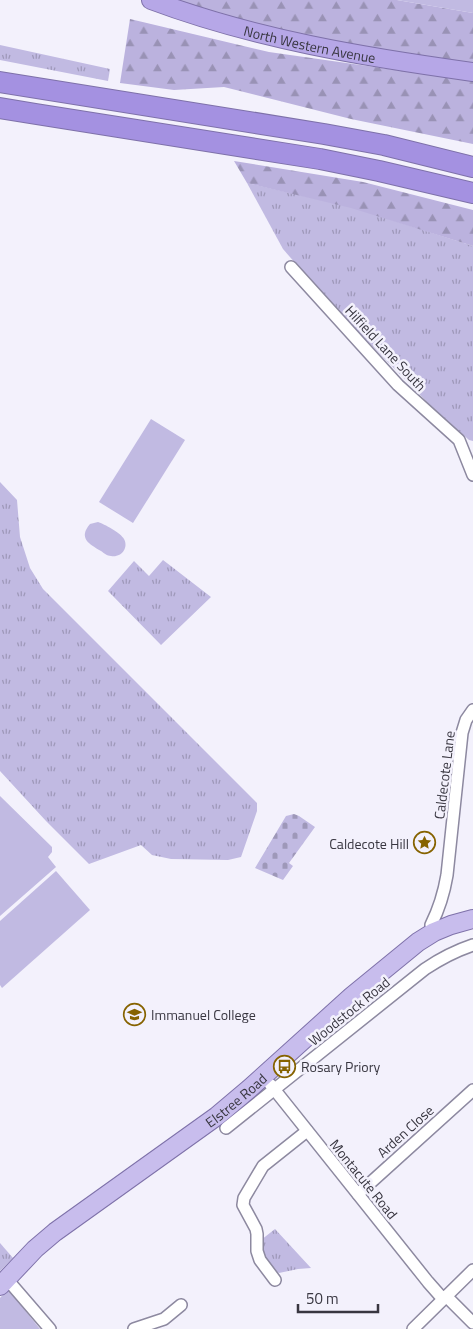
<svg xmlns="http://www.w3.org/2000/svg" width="473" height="1329" viewBox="0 0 473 1329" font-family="'Titillium Web',sans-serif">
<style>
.grass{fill:url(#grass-tufts)}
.forest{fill:url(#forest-firs)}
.cemetery{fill:url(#cemetery-stones)}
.green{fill:#c1bae2}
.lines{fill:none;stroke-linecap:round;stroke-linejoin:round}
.minor-casing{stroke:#8d89a0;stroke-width:14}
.primary-casing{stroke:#7e71a9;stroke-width:20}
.trunk-casing{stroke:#7e71a9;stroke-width:20}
.motorway-casing{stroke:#7e71a9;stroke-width:22}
.minor{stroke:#fff;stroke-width:11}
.primary{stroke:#c8bded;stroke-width:18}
.trunk{stroke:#b6a7e7;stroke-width:18}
.motorway{stroke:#a491e1;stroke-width:20}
.labels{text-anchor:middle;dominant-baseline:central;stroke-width:5;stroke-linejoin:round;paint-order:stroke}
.street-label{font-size:14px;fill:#383640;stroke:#f3f1fc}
.poi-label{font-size:14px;fill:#383640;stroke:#f3f1fc;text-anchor:start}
</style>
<defs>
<pattern id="grass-tufts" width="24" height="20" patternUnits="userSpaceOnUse" patternTransform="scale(1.25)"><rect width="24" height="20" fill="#c1bae2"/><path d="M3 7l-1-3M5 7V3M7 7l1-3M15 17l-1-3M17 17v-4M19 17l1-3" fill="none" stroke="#9e98b9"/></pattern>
<pattern id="forest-firs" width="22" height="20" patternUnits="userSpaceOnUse" patternTransform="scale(1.25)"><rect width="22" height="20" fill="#bbb2de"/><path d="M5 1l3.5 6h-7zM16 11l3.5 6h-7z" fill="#9992b5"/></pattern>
<pattern id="cemetery-stones" width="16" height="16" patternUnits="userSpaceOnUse" patternTransform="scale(1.25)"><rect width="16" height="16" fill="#c1bae2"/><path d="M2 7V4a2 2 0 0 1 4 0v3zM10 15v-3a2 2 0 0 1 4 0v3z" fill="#9e98b9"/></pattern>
</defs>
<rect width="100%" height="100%" fill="#f3f1fc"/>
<g class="grass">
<path d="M 0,45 L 110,69 L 108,81 L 0,60 Z"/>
<path d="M 247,183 L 351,207 L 473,246 L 473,441 L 469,440 L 430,405 L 329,302 L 283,249 Z"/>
<path d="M 0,482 L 17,500 L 20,537 L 30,568 L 43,589 L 257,803 L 257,811 L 241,857 L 228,860 L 171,859 L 152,855 L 141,845 L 89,864 L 46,821 L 0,771 Z"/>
<path d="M 163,560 L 211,597 L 161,645 L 108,591 L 134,561 L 149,576 Z"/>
<path d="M 275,1229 L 311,1268 L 298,1269 L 279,1273 L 275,1271 L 263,1258 L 261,1240 Z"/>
<path d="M 0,1243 L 13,1258 L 0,1271 Z"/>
</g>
<g class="forest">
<path d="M 174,0 L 397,0 L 473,13 L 473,65 L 443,61 L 282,32 Z"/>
<path d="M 130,19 L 269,52 L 473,81 L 473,144 L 351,119 L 224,87 L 174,90 L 120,83 Z"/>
<path d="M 234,161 L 363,182 L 473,210 L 473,246 L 351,208 L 247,183 Z"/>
</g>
<path class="cemetery" d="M 294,814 L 299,816 L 315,827 L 289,863 L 293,866 L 283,880 L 255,868 L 286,816 Z"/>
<g class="green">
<path d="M 397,0 L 473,0 L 473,13 Z"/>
<path d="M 151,419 L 185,440 L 133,523 L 99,502 Z"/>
<path d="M 98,522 C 104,524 121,533 124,539 C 129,548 121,558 111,556 C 107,556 104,553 101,551 C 89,544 78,538 90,524 Z"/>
<path d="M 0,796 L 52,847 L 52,852 L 48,857 L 56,867 L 0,916 Z"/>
<path d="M 56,871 L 90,910 L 2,988 L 0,985 L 0,921 Z"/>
<path d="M 8,1289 L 40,1329 L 0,1329 L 0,1298 Z"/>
</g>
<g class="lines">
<defs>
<g id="minor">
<path d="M 291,267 L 398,385 L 459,440 L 473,475"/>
<path d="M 434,932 L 431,925 C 439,909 444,893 447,875 L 462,733 L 466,720 L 473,710"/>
<path d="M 270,1084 L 428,1282 L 443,1299"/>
<path d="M 226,1128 L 425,969 C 440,959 455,951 473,945"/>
<path d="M 358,1194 L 473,1090"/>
<path d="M 6,1278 L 50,1329"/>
<path d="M 275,1280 L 260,1260 L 257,1251 L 257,1234 L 256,1229 L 243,1205 L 244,1198 L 263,1166 L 307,1131"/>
<path d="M 446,1296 L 473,1323"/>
<path d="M 134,1329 L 164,1319 L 181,1305"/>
<path d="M 413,1329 L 473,1270"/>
</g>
<g id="primary">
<path id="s1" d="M 0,1286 L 35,1249 L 55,1232 L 217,1116 L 249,1089 L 352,996 L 418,942 L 434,932 L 451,925 L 473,919"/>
</g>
<g id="trunk">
<path id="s2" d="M 151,0 C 255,39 364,57 473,72"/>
</g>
<g id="motorway">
<path d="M 0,82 L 324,134 L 384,145 L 473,167"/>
<path d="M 0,108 L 36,114 L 320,159 L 379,171 L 473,193"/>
</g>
</defs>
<use href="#minor" class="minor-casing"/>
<use href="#primary" class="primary-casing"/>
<use href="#trunk" class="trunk-casing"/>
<use href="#motorway" class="motorway-casing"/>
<use href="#minor" class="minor"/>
<use href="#primary" class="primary"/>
<use href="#trunk" class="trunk"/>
<use href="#motorway" class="motorway"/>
</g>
<defs>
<symbol id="sight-ring" viewBox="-11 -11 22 22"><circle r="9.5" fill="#f3f1fc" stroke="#866300" stroke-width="1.5"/><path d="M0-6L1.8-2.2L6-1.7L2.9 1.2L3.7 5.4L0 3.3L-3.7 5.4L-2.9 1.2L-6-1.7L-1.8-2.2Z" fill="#866300"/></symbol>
<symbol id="school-ring" viewBox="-11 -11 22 22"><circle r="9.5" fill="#f3f1fc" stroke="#866300" stroke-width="1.5"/><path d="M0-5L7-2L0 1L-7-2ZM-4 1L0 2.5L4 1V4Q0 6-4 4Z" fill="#866300"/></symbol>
<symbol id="bus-ring" viewBox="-11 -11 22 22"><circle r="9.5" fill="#f3f1fc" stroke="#866300" stroke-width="1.5"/><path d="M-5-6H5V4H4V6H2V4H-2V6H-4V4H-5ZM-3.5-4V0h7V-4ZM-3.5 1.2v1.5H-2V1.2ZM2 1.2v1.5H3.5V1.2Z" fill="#866300"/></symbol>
</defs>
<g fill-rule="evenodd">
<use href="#sight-ring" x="412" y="830" width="25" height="25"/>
<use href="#school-ring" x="122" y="1002" width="25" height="25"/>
<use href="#bus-ring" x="272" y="1054" width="25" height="25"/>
</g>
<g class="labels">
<g class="street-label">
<text stroke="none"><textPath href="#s2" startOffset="165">North Western Avenue</textPath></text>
<text transform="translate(386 348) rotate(47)">Hilfield Lane South</text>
<text transform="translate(444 775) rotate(-83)">Caldecote Lane</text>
<text transform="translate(349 1011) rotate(-39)">Woodstock Road</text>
<text stroke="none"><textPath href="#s1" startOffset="301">Elstree Road</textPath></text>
<text transform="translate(405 1131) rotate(-42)">Arden Close</text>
<text transform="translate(364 1179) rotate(51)">Montacute Road</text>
</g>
<g class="poi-label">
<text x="409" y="843" text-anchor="end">Caldecote Hill</text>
<text x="151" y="1014">Immanuel College</text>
<text x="301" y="1066">Rosary Priory</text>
</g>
</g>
<path d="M298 1304v8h80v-8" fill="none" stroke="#383640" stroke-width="2.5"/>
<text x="306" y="1304" font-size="15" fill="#383640" stroke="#f3f1fc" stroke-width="4" paint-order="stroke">50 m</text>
</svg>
